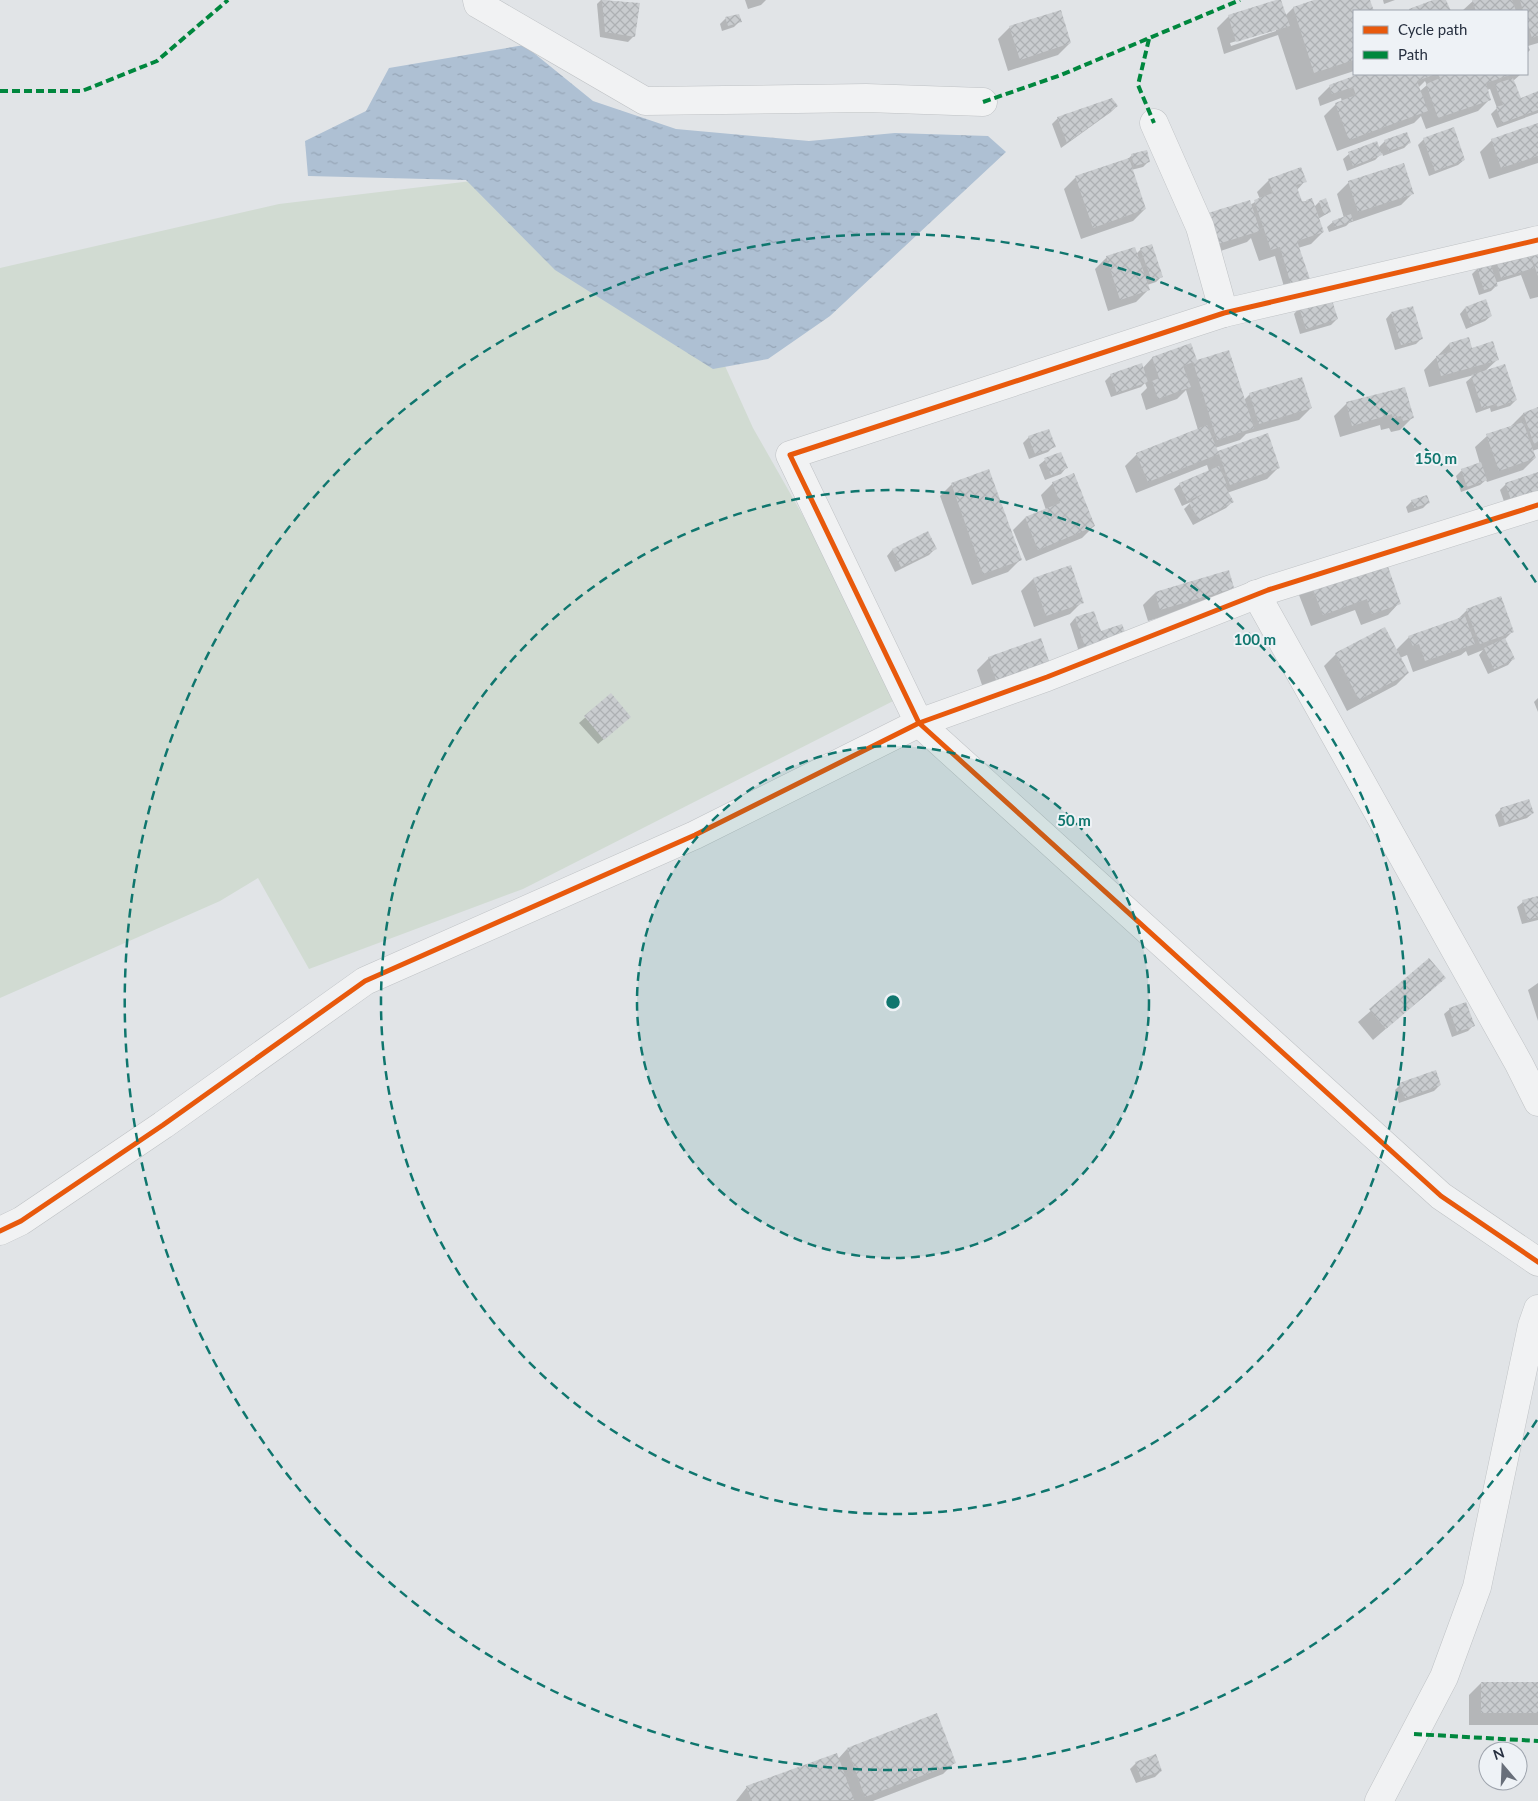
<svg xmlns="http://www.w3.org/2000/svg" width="1538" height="1801" viewBox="0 0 1538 1801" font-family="Lato,sans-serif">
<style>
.garden{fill:#d1dbd2}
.water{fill:url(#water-ripples)}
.shadow{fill:#0003;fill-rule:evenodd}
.building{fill:url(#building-cross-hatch)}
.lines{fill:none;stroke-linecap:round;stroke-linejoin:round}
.minor-casing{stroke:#bfc2c5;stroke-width:29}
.tertiary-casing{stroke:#bfc2c5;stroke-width:29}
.minor{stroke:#f1f2f3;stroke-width:28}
.tertiary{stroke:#f1f2f3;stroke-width:28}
.quiet{stroke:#00873e;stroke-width:4;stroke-dasharray:8 4;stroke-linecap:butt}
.cycleway-casing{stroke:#eef2f6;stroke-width:8}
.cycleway{stroke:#e8590c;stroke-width:5}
.ring{fill:none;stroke:#0f766e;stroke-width:2.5;stroke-dasharray:9 6}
.centre{fill:#0f766e;stroke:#eef2f6;stroke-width:2.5}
.ring-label{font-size:15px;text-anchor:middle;font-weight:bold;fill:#0f766e;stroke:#eef2f6;stroke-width:4;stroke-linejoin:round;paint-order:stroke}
</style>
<defs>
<pattern id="water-ripples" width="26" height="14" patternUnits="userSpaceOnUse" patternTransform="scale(1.25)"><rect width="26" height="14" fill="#aec0d3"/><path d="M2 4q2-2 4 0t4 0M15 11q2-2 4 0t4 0" fill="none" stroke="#96a5b6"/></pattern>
<pattern id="building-cross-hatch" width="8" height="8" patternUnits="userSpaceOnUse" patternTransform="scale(1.25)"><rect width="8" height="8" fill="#c9cccf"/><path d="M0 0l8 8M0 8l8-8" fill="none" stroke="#adb0b3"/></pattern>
</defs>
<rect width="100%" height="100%" fill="#e1e4e7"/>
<path class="garden" d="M 480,180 L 711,335 L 753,428 L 905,695 L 523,889 L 309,969 L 258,878 L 220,901 L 0,998 L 0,268 L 279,204 Z"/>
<path class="water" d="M 524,45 L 593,101 L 676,129 L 809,141 L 895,133 L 988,136 L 1006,152 L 830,316 L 768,359 L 713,369 L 555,270 L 466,180 L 308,176 L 305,141 L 366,111 L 389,68 Z"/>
<g class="shadow">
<path d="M 601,0 L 639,4 L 634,36 L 628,42 L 600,37 L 597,4 Z"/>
<path d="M 745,0 L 766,0 L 761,5 L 748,9 Z"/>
<path d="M 1280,0 L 1285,16 L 1293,8 L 1318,0 L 1369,0 L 1372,11 L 1354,11 L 1354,71 L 1296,90 L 1278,35 L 1224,54 L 1217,28 L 1229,16 ZM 1276,29 L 1276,31 L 1231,46 L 1230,43 Z"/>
<path d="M 1383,0 L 1395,0 L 1384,4 Z"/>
<path d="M 1474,0 L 1538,0 L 1538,43 L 1528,46 L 1530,50 L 1527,53 L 1527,11 L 1462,11 Z"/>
<path d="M 726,18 L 740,21 L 734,27 L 722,31 L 720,24 Z"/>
<path d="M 1010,27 L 1070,43 L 1058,55 L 1008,71 L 998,39 Z"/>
<path d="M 1363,74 L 1521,74 L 1513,81 L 1520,99 L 1538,93 L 1538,113 L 1497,128 L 1491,114 L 1497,108 L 1490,89 L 1487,90 L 1490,99 L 1478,111 L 1426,129 L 1421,116 L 1414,123 L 1337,151 L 1324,116 L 1336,104 L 1342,102 L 1341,98 L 1320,106 L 1318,98 L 1330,86 ZM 1425,81 L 1427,85 L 1419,92 L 1418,88 Z"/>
<path d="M 1117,106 L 1111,112 L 1061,148 L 1052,124 L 1058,118 Z"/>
<path d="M 1538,124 L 1538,163 L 1489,179 L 1480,152 L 1492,140 Z"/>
<path d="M 1424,139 L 1464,160 L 1458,165 L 1429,176 L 1418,145 Z"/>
<path d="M 1385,141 L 1410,142 L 1404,148 L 1383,156 L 1382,153 L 1375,160 L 1347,171 L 1343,159 L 1349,154 L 1378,148 Z"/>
<path d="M 1132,155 L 1149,161 L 1143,167 L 1131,170 L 1145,209 L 1133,221 L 1081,239 L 1064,189 L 1076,177 L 1127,160 Z"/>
<path d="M 1269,180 L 1305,181 L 1297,190 L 1301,202 L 1307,201 L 1314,207 L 1319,202 L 1330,212 L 1318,219 L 1323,232 L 1311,244 L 1298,248 L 1309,278 L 1285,290 L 1275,256 L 1259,261 L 1251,238 L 1247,242 L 1206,256 L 1250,205 L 1260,199 L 1257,192 Z"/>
<path d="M 1349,182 L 1413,193 L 1401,205 L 1349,223 L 1346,226 L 1329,232 L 1327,227 L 1333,222 L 1344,218 L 1337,194 Z"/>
<path d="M 1141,249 L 1162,276 L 1156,282 L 1147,285 L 1148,290 L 1136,302 L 1108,311 L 1095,269 L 1107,257 L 1136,254 Z"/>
<path d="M 1538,252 L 1538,297 L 1530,299 L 1521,275 L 1495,283 L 1496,286 L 1491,291 L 1479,295 L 1472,274 L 1478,268 L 1490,267 L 1496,261 Z"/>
<path d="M 1299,308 L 1337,319 L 1331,325 L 1300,334 L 1294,314 Z"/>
<path d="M 1465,308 L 1491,316 L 1485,321 L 1466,329 L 1460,314 Z"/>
<path d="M 1391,313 L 1422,338 L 1416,344 L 1395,350 L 1386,319 Z"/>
<path d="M 1468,339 L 1471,349 L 1497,360 L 1484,372 L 1516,400 L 1510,406 L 1491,412 L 1490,408 L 1476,413 L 1466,382 L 1474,375 L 1429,387 L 1424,370 L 1449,344 Z"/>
<path d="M 1152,358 L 1196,362 L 1244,400 L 1250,394 L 1311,408 L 1299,420 L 1246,434 L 1240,440 L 1215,448 L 1217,452 L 1267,435 L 1279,467 L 1267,479 L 1227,493 L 1232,502 L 1226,508 L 1193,525 L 1184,509 L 1191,502 L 1182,506 L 1174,489 L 1180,484 L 1209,471 L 1207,465 L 1136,493 L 1125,466 L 1137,454 L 1198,430 L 1186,390 L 1177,399 L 1146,410 L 1141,394 L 1147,388 L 1145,383 L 1141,387 L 1111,397 L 1105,381 L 1111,375 L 1142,369 Z"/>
<path d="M 1404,389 L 1412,418 L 1400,430 L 1391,432 L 1389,428 L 1381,430 L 1380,425 L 1340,437 L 1334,416 L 1346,404 Z"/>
<path d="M 1538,409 L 1538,449 L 1532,451 L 1535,458 L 1523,470 L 1487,482 L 1486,480 L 1480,485 L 1461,492 L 1456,476 L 1461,471 L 1480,464 L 1475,447 L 1487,436 L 1511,426 L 1523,414 Z"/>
<path d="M 1029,437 L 1054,446 L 1048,452 L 1029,459 L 1023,443 Z"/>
<path d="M 1045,460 L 1066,468 L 1061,474 L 1045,480 L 1039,465 Z"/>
<path d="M 1538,477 L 1507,510 L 1500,490 L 1506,484 Z"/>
<path d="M 1053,483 L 1094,526 L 1082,538 L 1026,561 L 1013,530 L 1025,518 L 1046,510 L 1041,495 Z"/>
<path d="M 952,484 L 1020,560 L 1008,572 L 972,585 L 940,496 Z"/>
<path d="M 1426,496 L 1428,503 L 1423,508 L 1408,513 L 1406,507 L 1411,502 Z"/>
<path d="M 927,533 L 935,549 L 929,555 L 895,572 L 887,556 L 892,550 Z"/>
<path d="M 1070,566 L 1082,602 L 1070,614 L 1034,627 L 1021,591 L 1033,579 Z"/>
<path d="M 1228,572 L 1233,587 L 1221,599 L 1148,621 L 1143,605 L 1155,593 Z"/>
<path d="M 1311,583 L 1399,603 L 1388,615 L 1361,625 L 1355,610 L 1311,626 L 1299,595 Z"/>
<path d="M 1467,610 L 1512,632 L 1504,640 L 1513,659 L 1508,665 L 1488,674 L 1479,655 L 1483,650 L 1468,656 L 1466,651 L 1461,655 L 1413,672 L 1407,655 L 1400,658 L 1408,673 L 1396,685 L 1347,711 L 1324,666 L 1336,654 L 1396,650 L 1409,637 L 1457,620 Z"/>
<path d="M 1093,612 L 1100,633 L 1081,658 L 1070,624 L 1075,618 Z"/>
<path d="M 989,658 L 1048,661 L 1036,673 L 984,691 L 977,670 Z"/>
<path d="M 611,695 L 624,722 L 598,744 L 579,723 Z"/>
<path d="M 1538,698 L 1538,712 L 1534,702 Z"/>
<path d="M 1501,809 L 1533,813 L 1527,818 L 1499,827 L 1495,815 Z"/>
<path d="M 1538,898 L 1538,920 L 1522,924 L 1517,907 L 1523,902 Z"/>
<path d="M 1429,960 L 1444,978 L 1373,1040 L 1358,1022 Z"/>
<path d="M 1538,983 L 1538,1021 L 1528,990 Z"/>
<path d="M 1450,1009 L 1474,1025 L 1468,1031 L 1452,1037 L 1444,1014 Z"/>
<path d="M 1400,1085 L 1440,1085 L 1434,1091 L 1399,1103 L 1395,1090 Z"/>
<path d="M 1481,1683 L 1538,1683 L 1538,1725 L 1469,1725 L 1469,1695 Z"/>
<path d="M 847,1749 L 955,1762 L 943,1774 L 873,1801 L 736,1801 L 747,1787 L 838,1759 Z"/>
<path d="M 1136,1763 L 1161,1771 L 1155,1777 L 1136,1783 L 1130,1769 Z"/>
</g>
<g class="building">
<path d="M 602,0 L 640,3 L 635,37 L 605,32 Z"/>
<path d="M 1276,0 L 1281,0 L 1290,26 L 1236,42 L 1228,15 Z"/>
<path d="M 1314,0 L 1370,0 L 1374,11 L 1354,11 L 1354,60 L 1314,73 L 1293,7 Z"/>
<path d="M 1433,0 L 1446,0 L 1451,11 L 1410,11 L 1409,9 Z"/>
<path d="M 1472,0 L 1512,0 L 1516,11 L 1476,11 Z"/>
<path d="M 1520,0 L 1538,0 L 1538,36 L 1532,38 L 1527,22 L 1527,11 L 1523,11 Z"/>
<path d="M 1061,10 L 1071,43 L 1020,60 L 1009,26 Z"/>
<path d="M 739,14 L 742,22 L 728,26 L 725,17 Z"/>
<path d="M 1359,74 L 1432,74 L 1433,75 L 1417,81 L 1428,111 L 1349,140 L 1335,103 L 1356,95 L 1353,87 L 1332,94 L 1329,85 Z"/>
<path d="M 1438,74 L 1513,74 L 1486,83 L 1491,100 L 1438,118 L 1426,84 L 1440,78 Z"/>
<path d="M 1513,78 L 1521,98 L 1538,91 L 1538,110 L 1502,123 L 1496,107 L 1503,105 L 1495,84 Z"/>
<path d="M 1112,98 L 1118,106 L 1067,143 L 1057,117 Z"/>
<path d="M 1538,123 L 1538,156 L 1501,168 L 1491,139 Z"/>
<path d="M 1454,127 L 1465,160 L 1435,171 L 1423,138 Z"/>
<path d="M 1407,132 L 1411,143 L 1389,151 L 1384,140 Z"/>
<path d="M 1377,141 L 1382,155 L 1353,166 L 1348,152 Z"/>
<path d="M 1147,150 L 1150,162 L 1134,166 L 1131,154 Z"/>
<path d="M 1129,158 L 1146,209 L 1093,228 L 1075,176 Z"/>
<path d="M 1404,163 L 1414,194 L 1358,212 L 1348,181 Z"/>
<path d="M 1301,167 L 1307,182 L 1296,185 L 1302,201 L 1307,203 L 1306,200 L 1312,198 L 1324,232 L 1297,241 L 1310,279 L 1291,285 L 1280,247 L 1271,250 L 1254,200 L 1273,193 L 1268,179 Z"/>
<path d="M 1326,198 L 1331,212 L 1324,215 L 1319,201 Z"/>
<path d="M 1250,200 L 1260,231 L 1218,244 L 1208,213 Z"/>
<path d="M 1351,214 L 1353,221 L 1335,227 L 1332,221 Z"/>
<path d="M 1152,244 L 1163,277 L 1152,281 L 1140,248 Z"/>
<path d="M 1135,247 L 1150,290 L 1120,300 L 1106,256 Z"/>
<path d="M 1528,250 L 1534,268 L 1501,278 L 1496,260 Z"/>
<path d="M 1538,251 L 1538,276 L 1530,253 Z"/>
<path d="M 1490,263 L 1498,286 L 1484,290 L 1477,267 Z"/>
<path d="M 1331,297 L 1338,319 L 1306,329 L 1299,307 Z"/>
<path d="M 1486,299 L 1492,316 L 1471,324 L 1465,307 Z"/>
<path d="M 1413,306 L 1423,339 L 1401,345 L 1391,312 Z"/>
<path d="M 1469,337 L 1472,348 L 1493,341 L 1499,360 L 1441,376 L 1436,356 L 1451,352 L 1449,343 Z"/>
<path d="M 1191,343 L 1197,360 L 1229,350 L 1254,428 L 1217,440 L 1193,362 L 1183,366 L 1191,387 L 1158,399 L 1152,381 L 1159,378 L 1152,357 Z"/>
<path d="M 1142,363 L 1148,382 L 1117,393 L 1110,374 Z"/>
<path d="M 1505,364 L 1517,400 L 1497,407 L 1496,404 L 1482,408 L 1471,375 Z"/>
<path d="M 1302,377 L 1312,408 L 1259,424 L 1249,393 Z"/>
<path d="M 1405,387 L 1414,418 L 1403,421 L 1401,416 L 1393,418 L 1392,414 L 1352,426 L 1346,402 Z"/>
<path d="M 1538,407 L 1538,442 L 1534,444 L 1523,413 Z"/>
<path d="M 1523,422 L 1536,458 L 1499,471 L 1486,434 Z"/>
<path d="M 1207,425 L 1219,454 L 1148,482 L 1136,453 Z"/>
<path d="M 1049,429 L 1056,447 L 1035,454 L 1028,436 Z"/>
<path d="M 1268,433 L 1280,468 L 1230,485 L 1218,451 Z"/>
<path d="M 1061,452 L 1068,468 L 1051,475 L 1044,458 Z"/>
<path d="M 1481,462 L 1487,480 L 1467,487 L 1461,469 Z"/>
<path d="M 1219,466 L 1227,485 L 1225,486 L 1234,502 L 1199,520 L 1189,503 L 1203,494 L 1187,501 L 1179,483 Z"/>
<path d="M 989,469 L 1022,560 L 983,574 L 951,483 Z"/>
<path d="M 1538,472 L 1538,497 L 1513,505 L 1505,483 Z"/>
<path d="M 1074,473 L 1095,526 L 1038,550 L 1025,517 L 1060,503 L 1052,482 Z"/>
<path d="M 1427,495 L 1430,503 L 1414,508 L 1411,500 Z"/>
<path d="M 928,531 L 937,549 L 901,567 L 892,549 Z"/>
<path d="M 1384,555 L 1401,604 L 1372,614 L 1367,599 L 1323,615 L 1310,582 Z"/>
<path d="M 1071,565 L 1084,603 L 1046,616 L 1033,578 Z"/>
<path d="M 1229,570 L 1234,588 L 1160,610 L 1155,592 Z"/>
<path d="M 1501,596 L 1514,632 L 1480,644 L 1466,609 Z"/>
<path d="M 1094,611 L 1101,631 L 1122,624 L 1128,639 L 1087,653 L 1075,617 Z"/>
<path d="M 1465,616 L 1475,644 L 1425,661 L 1419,644 L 1413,646 L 1408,636 Z"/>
<path d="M 1385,627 L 1409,673 L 1359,700 L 1335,653 Z"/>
<path d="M 1041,638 L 1049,661 L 996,680 L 988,657 Z"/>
<path d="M 1505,638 L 1515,659 L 1494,669 L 1484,648 Z"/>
<path d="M 611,693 L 631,717 L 604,740 L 584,716 Z"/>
<path d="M 1529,799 L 1534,813 L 1505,823 L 1500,808 Z"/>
<path d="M 1538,896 L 1538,917 L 1528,920 L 1522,900 Z"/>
<path d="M 1429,958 L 1446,978 L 1386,1029 L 1369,1009 Z"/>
<path d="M 1466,1002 L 1475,1026 L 1457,1032 L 1449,1008 Z"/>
<path d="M 1436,1070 L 1441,1085 L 1405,1098 L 1399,1083 Z"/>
<rect x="1481" y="1682" width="57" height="31"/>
<path d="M 937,1713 L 956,1763 L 865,1797 L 847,1748 Z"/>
<path d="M 837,1753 L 854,1800 L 752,1801 L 746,1786 Z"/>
<path d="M 1156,1754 L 1162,1771 L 1141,1778 L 1135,1762 Z"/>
</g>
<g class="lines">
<defs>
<g id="minor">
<path d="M 477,0 L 478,4 L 645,101 L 866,98 L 983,102"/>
<path d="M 1154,123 L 1200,227 L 1224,313"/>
<path d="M 1538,240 L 1224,313 L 790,455 L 919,723 L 1441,1196 L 1538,1262"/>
<path d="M 1256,594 L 1519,1064 L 1538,1102"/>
<path d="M 0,1231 L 21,1221 L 163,1125 L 365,981 L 695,835 L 919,723 L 1047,677 L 1268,590 L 1538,505"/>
</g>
<path id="tertiary" d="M 1379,1801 L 1444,1677 L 1477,1587 L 1532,1326 L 1538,1309"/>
</defs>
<use href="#minor" class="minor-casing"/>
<use href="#tertiary" class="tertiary-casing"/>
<use href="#minor" class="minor"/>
<use href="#tertiary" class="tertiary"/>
<g class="quiet">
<path d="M 1149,39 L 1138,85 L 1154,123"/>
<path d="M 0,91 L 82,91 L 157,61 L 228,0"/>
<path d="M 983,102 L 1061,75 L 1240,0"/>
<path d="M 1414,1734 L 1538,1741"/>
</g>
<defs>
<g id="cycleway">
<path d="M 1538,240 L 1224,313 L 790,455 L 919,723 L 1441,1196 L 1538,1262"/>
<path d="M 0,1231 L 21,1221 L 163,1125 L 365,981 L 695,835 L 919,723 L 1047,677 L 1268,590 L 1538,505"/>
</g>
</defs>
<use href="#cycleway" class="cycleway-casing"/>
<use href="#cycleway" class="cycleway"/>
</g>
<circle cx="893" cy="1002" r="256" fill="#0f766e" fill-opacity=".12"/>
<g class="ring">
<circle cx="893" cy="1002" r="256"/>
<circle cx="893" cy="1002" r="512"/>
<path d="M1537 1420A768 768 0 1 1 1537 584"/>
</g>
<circle cx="893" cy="1002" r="8" class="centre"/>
<g class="ring-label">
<text x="1436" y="464">150 m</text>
<text x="1255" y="645">100 m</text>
<text x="1074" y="826">50 m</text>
</g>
<rect x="1353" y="10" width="175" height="65" fill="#eef2f6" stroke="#9ea4ad"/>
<rect x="1363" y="26" width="25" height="8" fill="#e8590c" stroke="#9ea4ad"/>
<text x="1398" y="35" font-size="15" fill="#273040">Cycle path</text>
<rect x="1363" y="51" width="25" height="8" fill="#00873e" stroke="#9ea4ad"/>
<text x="1398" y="60" font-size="15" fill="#273040">Path</text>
<g transform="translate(1503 1766) rotate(341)"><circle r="24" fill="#eef2f6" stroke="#9ea4ad"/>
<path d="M0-4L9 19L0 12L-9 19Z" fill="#686f7a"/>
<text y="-8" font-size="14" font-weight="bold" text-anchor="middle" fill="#273040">N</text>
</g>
</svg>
